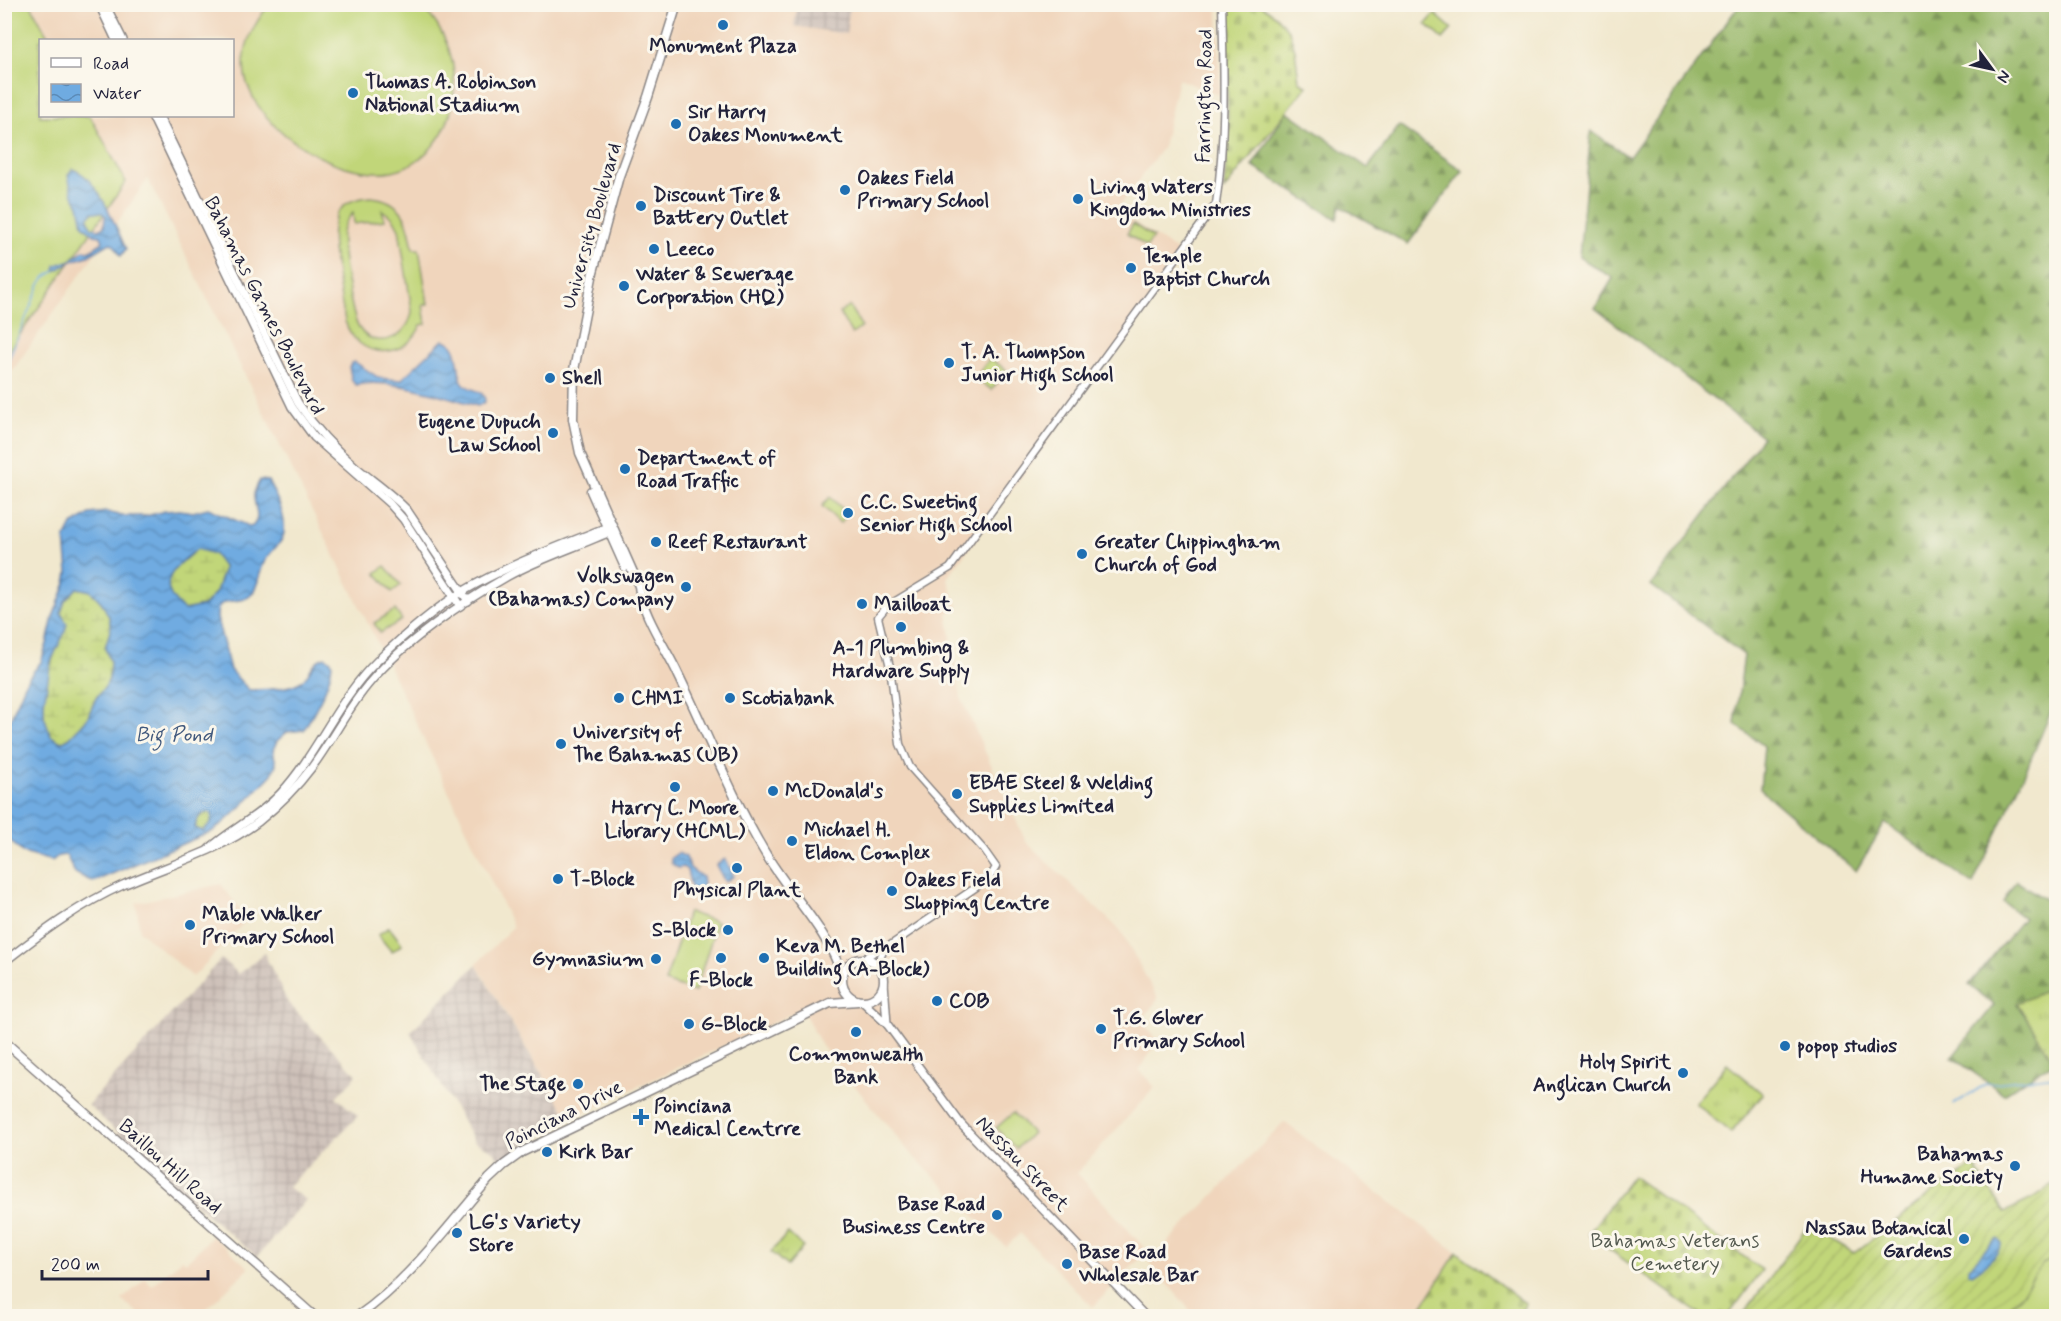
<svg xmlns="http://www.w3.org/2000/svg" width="2061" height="1321" viewBox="0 0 2061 1321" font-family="Mynerve,sans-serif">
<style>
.built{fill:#f0d5bc;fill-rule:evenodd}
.industrial{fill:url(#industrial-grid)}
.grass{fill:#c1d679;stroke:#727c5a;stroke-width:1.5;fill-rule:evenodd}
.forest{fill:url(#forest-firs);stroke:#5d6c52;stroke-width:1.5}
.wetland{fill:url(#wetland-marsh);stroke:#727c5a;stroke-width:1.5}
.cemetery{fill:url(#cemetery-stones);stroke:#727c5a;stroke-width:1.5}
.park{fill:url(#park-tufts);stroke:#727c5a;stroke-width:1.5}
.garden{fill:url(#garden-furrows);stroke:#727c5a;stroke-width:1.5}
.water{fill:url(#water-waves);stroke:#48668e;stroke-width:1.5;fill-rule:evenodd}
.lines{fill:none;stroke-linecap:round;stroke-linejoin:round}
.stream{stroke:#6fabe1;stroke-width:1.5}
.tertiary-casing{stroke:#8a8584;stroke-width:9}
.secondary-casing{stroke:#8a8584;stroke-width:10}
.primary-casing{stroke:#8a8584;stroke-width:11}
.tertiary{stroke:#fff;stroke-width:6}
.secondary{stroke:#fff;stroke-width:7}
.primary{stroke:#fff;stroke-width:8}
.poi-dot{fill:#1f6fb2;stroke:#fbf7ec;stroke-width:2}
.labels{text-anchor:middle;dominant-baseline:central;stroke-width:6;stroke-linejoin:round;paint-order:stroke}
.poi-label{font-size:20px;font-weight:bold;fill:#22223b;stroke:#fbf7ec;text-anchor:start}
.street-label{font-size:20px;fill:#22223b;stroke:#fbf7ec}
.park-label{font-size:20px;fill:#52584e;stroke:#fbf7ec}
.water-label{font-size:21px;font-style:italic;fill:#41597d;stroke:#fbf7ec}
</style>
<defs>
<pattern id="industrial-grid" width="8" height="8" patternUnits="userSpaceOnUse" patternTransform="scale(1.5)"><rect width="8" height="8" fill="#cec1b9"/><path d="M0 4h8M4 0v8" fill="none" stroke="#b1a6a0"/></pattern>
<pattern id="forest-firs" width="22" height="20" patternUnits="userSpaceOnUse" patternTransform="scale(1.5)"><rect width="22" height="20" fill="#98b769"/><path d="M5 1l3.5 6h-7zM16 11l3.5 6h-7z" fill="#7c9458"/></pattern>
<pattern id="wetland-marsh" width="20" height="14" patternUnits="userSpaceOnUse" patternTransform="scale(1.5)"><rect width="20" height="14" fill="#c1d679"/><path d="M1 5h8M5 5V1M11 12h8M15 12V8" fill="none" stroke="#a6b76a"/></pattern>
<pattern id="cemetery-stones" width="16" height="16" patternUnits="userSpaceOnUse" patternTransform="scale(1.5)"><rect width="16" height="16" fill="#c1d679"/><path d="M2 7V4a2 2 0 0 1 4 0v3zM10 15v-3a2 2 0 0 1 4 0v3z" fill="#a6b76a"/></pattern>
<pattern id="park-tufts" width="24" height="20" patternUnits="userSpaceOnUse" patternTransform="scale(1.5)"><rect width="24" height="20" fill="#c1d679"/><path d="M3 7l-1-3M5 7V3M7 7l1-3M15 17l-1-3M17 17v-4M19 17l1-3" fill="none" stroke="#a6b76a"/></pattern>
<pattern id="garden-furrows" width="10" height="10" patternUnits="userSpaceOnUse" patternTransform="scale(1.5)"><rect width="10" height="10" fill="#c1d679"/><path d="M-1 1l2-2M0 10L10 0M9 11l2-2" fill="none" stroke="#a6b76a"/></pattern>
<pattern id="water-waves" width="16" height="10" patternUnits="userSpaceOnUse" patternTransform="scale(1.5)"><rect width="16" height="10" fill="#6fabe1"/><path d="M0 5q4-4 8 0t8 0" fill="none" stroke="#5b8bb8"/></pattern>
</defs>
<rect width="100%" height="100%" fill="#fbf7ec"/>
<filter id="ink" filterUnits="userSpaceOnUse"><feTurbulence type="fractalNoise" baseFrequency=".0167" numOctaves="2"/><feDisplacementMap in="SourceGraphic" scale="12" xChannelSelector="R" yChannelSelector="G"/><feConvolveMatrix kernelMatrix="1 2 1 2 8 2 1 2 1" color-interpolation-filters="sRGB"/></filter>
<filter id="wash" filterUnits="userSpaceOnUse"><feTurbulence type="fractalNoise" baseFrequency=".008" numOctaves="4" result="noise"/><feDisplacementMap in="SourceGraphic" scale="24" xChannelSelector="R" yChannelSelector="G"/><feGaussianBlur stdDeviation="1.35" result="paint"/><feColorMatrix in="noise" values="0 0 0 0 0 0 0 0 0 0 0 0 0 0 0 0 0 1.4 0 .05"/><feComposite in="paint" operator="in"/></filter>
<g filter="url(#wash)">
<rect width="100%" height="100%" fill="#f1e8ce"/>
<g class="built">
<path d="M 4,5 L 1218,5 L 1220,95 L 1178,79 L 1163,147 L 1116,210 L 1184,256 L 947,578 L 958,607 L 947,613 L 961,698 L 1026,842 L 1121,931 L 1158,999 L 1141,1021 L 1158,1041 L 1139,1070 L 1155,1087 L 1077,1173 L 1147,1251 L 1093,1307 L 1020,1233 L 1006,1247 L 910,1153 L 822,1046 L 802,1009 L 569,1119 L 476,964 L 513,927 L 389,666 L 148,179 L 5,381 ZM 40,40 L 232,40 L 232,116 L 40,116 Z"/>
<path d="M 221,884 L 247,919 L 193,977 L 140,931 L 136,903 Z"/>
<path d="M 1284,1122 L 1526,1304 L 1517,1316 L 1195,1316 L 1149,1262 Z"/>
<path d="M 213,1236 L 249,1268 L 199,1316 L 142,1316 L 122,1300 L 145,1279 L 152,1286 L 182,1259 L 186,1262 Z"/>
</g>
<g class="industrial">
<path d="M 797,5 L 850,5 L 846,34 L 794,26 Z"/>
<path d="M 264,953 L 288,1003 L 357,1075 L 336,1097 L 358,1116 L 287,1187 L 306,1200 L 257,1257 L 210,1217 L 88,1105 L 221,959 L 239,974 Z"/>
<path d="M 476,965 L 569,1119 L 520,1147 L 500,1161 L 494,1151 L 475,1142 L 410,1032 Z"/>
</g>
<g class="grass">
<path d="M 420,4 C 446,30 459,64 453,100 C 449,132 426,164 392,171 C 336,181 242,123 244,62 C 245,41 256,21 269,5 Z"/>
<path d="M 5,5 L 31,5 L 50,40 L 40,40 L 40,116 L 90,116 L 126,182 L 5,356 Z"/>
<path d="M 1435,14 L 1452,29 L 1443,39 L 1426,24 Z"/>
<path d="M 371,197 C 404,200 409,222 413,249 L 419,249 L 428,304 L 423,305 L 426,324 L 421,325 C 405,362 357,360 345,321 C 342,305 339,289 337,274 C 331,241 323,199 371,197 ZM 382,210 L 393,218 L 399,229 L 412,311 C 409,338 375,352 359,328 C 352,319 340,244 342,233 C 343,225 347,219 353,213 L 354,224 L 385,220 Z"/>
<path d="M 1133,224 L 1153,237 L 1147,247 L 1127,234 Z"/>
<path d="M 849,306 L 862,327 L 852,334 L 839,313 Z"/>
<path d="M 990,358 L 1006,370 L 992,390 L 975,378 Z"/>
<path d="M 830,497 L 848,514 L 840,523 L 822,506 Z"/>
<path d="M 385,566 L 401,585 L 392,592 L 376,573 Z"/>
<path d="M 395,610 L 402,620 L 380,633 L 374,623 Z"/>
<path d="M 688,912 L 717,922 L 695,992 L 665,982 Z"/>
<path d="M 389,927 L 402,944 L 392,952 L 378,935 Z"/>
<path d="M 1013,1113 L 1032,1133 L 1016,1149 L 996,1128 Z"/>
<path d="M 2056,1258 L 2056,1316 L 1997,1316 L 2016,1302 L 2042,1264 Z"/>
</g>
<g class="forest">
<path d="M 1740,4 L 2056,5 L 2056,700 L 2024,775 L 1973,884 L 1885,823 L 1856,871 L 1760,789 L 1764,746 L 1735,724 L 1744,655 L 1651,585 L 1763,437 L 1595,308 L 1613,278 L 1579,257 L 1591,131 L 1629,157 Z"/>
<path d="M 1287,111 L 1368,168 L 1399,126 L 1463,171 L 1408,244 L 1340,206 L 1337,219 L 1252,166 Z"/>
<path d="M 2016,881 L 2056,906 L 2056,986 L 2017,1004 L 2055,1062 L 2004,1094 L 1952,1057 L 1994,1005 L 1969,985 L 2024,918 L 2003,902 Z"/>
</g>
<g class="wetland">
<path d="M 197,548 L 214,554 L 224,568 L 216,592 L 204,606 L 183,610 C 153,583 173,570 197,548 Z"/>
<path d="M 77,588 L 91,591 L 102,603 L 109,617 L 111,628 L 105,648 L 110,661 L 109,679 L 106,687 L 96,698 L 87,719 L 69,738 L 61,742 L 51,737 L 44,716 L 44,703 L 48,672 L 58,644 L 64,634 L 61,613 L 65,601 Z"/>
<path d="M 209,812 L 212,814 L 211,823 L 203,831 L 195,828 C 196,820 199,814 209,812 Z"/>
</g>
<g class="cemetery">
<path d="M 1226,5 L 1261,5 L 1276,16 L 1289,31 L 1295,50 L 1299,81 L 1307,86 L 1224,190 L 1228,132 Z"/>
<path d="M 1632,1176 L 1762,1270 L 1728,1316 L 1702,1316 L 1588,1234 Z"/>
<path d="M 1457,1252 L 1526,1304 L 1517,1316 L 1416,1316 Z"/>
</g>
<g class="park">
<path d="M 2056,986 L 2056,1065 L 2017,1003 Z"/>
<path d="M 1727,1064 L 1763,1094 L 1731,1133 L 1695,1103 Z"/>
<path d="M 788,1233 L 803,1247 L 787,1266 L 771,1252 Z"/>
</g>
<path class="garden" d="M 1974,1165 L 2005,1212 L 2032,1199 L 2056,1182 L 2056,1258 L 2042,1264 L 2016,1302 L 1997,1316 L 1742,1316 L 1808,1225 L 1854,1253 L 1940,1187 Z"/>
<g class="water">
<path d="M 72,169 C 98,176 115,226 126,249 L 121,256 L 114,245 L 110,243 L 88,256 L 72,261 L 55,271 L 56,265 L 71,260 L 84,250 L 89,251 L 103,242 L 101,236 L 94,235 L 83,225 L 79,205 L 72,193 L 68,175 ZM 93,212 L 102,213 L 105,216 L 104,227 L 98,229 L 91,227 L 88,218 Z"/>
<path d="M 443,340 C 461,343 456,367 462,381 C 468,393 485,387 485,402 L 478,406 C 447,397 387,377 356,385 L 352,381 L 349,367 L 352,363 L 355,362 L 379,378 L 401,380 Z"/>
<path d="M 260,480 L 268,481 C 276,496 290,522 282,539 C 278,547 267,554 263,565 C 259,574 258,588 251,595 C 239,607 216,592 217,618 L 230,670 L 249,690 C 262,690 289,689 300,682 C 311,675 311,660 326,657 L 332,662 C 331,686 315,709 304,730 L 287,732 L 277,741 L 273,750 L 276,764 L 272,774 L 235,813 L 213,831 L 93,882 L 75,873 L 66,855 L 58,856 L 52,861 L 23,853 L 5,836 L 5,732 L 27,680 L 41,662 L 47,644 L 53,617 L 66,583 L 68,573 L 65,539 L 72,525 L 90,514 L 107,512 L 122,516 L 146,516 L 165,511 L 180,510 L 193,512 L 208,508 L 251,527 C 263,519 253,506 254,494 C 255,489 258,484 260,480 ZM 197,549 L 214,554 L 224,568 L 216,592 L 204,606 L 184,610 C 153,584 173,569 197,549 ZM 77,588 L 91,591 L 102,603 L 109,617 L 111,628 L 105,648 L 110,661 L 109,679 L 105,687 L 96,698 L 87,719 L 69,738 L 61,742 L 51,736 L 44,716 L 44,703 L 51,661 L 64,634 L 67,624 L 61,612 L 65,601 ZM 208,812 L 212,814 L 211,823 L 203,831 L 195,828 C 196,820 199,814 208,812 Z"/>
<path d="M 678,853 L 686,857 L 690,868 L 702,877 L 703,884 L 699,890 L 696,891 L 691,888 L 687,870 L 683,867 L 678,868 L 671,863 L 671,858 Z"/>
<path d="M 725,859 L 734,876 L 725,882 L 716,865 Z"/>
<path d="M 1998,1239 L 2002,1244 C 1997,1255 1983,1268 1972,1274 L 1968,1272 L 1968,1267 C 1980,1259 1984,1247 1998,1239 Z"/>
</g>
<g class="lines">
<g class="stream">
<path d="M 4,370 L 40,284 L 45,277 L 55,271"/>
<path d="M 1953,1105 L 1986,1084 L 2056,1076"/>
</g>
</g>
</g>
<g filter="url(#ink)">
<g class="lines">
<defs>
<g id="tertiary">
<path d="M 865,958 L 879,949 L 886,948 L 978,886 L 990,877 L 996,867 L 984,850 L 910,767 L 900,744 L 890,667 L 878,617 L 887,606 L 950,568 L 1216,204 C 1226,136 1224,72 1222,4"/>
<path d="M 879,965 L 880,958 L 885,948"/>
</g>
<g id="secondary">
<path d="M 99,4 L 116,40"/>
<path d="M 105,4 L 123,40"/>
<path d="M 152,116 L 292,407 L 314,437 L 390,504 L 404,520 L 460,606"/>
<path d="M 159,116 L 298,403 C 315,428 334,449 357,468 C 374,482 392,494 407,510 L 468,601"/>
<path d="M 209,849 C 231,829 259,817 281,793 C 318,753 337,700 377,661 C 402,637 433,610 462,592 C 509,564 561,546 612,525"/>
<path d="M 4,962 C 41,933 80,904 123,885 C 168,865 218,852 258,822 C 278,806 297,787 312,767 C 333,739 348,707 371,681 C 404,642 464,601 508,576 C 539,559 579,546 612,531"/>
<path d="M 884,982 L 887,1024"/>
<path d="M 862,1001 L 887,1024 L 961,1124 L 1145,1316"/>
</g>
<g id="primary">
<path d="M 677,4 L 648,97 L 619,176 L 593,272 L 574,370 L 573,419 L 580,453 L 639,586 C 641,612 667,650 678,674 C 707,733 730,794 764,851 C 788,893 827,928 842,975"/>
<path d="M 591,491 L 625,567"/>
<circle cx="863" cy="980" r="21"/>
<path d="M 4,1041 L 314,1316"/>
<path d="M 358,1316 C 409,1281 449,1225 489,1179 L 504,1165 L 522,1152 L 830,1003 L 858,1001"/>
</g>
</defs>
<use href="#tertiary" class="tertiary-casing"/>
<use href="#secondary" class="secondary-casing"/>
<use href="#primary" class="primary-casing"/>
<use href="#tertiary" class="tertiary"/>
<use href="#secondary" class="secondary"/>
<use href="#primary" class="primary"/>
</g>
</g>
<g class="poi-dot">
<circle cx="723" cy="25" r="6"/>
<circle cx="353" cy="93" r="6"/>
<circle cx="676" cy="124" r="6"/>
<circle cx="845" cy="190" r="6"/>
<circle cx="1078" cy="199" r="6"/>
<circle cx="641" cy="206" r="6"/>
<circle cx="654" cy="249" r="6"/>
<circle cx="1131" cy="268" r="6"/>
<circle cx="624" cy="286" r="6"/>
<circle cx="949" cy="363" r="6"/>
<circle cx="550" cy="378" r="6"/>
<circle cx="553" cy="433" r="6"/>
<circle cx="625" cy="469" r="6"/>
<circle cx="848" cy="513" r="6"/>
<circle cx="656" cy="542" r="6"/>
<circle cx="1082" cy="554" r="6"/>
<circle cx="686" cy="587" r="6"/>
<circle cx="862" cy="604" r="6"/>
<circle cx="901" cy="627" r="6"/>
<circle cx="619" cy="698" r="6"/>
<circle cx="730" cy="698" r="6"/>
<circle cx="561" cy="744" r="6"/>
<circle cx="675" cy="787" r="6"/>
<circle cx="773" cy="791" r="6"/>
<circle cx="957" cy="794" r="6"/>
<circle cx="792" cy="841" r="6"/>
<circle cx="737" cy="868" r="6"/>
<circle cx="558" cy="879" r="6"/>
<circle cx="892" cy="891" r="6"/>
<circle cx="190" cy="925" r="6"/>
<circle cx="728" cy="930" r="6"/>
<circle cx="721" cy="958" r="6"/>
<circle cx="764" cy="958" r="6"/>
<circle cx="656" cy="959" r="6"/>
<circle cx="937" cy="1001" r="6"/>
<circle cx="689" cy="1024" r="6"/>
<circle cx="1101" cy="1029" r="6"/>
<circle cx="856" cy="1032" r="6"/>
<circle cx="1785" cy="1046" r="6"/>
<circle cx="1683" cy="1073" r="6"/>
<circle cx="578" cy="1084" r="6"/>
<path d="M638 1108h6v6h6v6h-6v6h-6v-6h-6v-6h6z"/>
<circle cx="547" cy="1152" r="6"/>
<circle cx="2015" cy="1166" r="6"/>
<circle cx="997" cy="1215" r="6"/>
<circle cx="457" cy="1233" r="6"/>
<circle cx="1964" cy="1239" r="6"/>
<circle cx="1067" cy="1264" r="6"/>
</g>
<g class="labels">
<g class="poi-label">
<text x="723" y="46" text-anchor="middle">Monument Plaza</text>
<text x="365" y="82">Thomas A. Robinson<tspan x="365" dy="23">National Stadium</tspan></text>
<text x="688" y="112">Sir Harry<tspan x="688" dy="23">Oakes Monument</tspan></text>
<text x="857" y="178">Oakes Field<tspan x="857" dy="23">Primary School</tspan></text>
<text x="1090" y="187">Living Waters<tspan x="1090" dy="23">Kingdom Ministries</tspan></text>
<text x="653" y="195">Discount Tire &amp;<tspan x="653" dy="23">Battery Outlet</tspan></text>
<text x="666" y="249">Leeco</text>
<text x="1143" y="256">Temple<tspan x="1143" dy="23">Baptist Church</tspan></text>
<text x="636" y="274">Water &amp; Sewerage<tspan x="636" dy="23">Corporation (HQ)</tspan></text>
<text x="961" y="352">T. A. Thompson<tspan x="961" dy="23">Junior High School</tspan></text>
<text x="562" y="378">Shell</text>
<text x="541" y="422" text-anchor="end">Eugene Dupuch<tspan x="541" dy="23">Law School</tspan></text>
<text x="637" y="458">Department of<tspan x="637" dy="23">Road Traffic</tspan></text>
<text x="860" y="502">C.C. Sweeting<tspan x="860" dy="23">Senior High School</tspan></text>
<text x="668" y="542">Reef Restaurant</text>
<text x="1094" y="542">Greater Chippingham<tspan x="1094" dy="23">Church of God</tspan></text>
<text x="674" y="576" text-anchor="end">Volkswagen<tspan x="674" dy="23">(Bahamas) Company</tspan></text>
<text x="874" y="604">Mailboat</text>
<text x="901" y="648" text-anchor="middle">A-1 Plumbing &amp;<tspan x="901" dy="23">Hardware Supply</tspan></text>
<text x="631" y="698">CHMI</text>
<text x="742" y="698">Scotiabank</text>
<text x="573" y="732">University of<tspan x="573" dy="23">The Bahamas (UB)</tspan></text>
<text x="969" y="783">EBAE Steel &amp; Welding<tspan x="969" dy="23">Supplies Limited</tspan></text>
<text x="785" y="791">McDonald's</text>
<text x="675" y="808" text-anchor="middle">Harry C. Moore<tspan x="675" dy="23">Library (HCML)</tspan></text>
<text x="804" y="830">Michael H.<tspan x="804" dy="23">Eldon Complex</tspan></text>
<text x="570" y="879">T-Block</text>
<text x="904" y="880">Oakes Field<tspan x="904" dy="23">Shopping Centre</tspan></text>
<text x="737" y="890" text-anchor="middle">Physical Plant</text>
<text x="202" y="914">Mable Walker<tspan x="202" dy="23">Primary School</tspan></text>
<text x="716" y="930" text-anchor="end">S-Block</text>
<text x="776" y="946">Keva M. Bethel<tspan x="776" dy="23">Building (A-Block)</tspan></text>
<text x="644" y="959" text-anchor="end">Gymnasium</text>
<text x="721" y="980" text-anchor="middle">F-Block</text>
<text x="949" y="1001">COB</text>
<text x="1113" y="1018">T.G. Glover<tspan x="1113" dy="23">Primary School</tspan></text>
<text x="701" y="1024">G-Block</text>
<text x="1797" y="1046">popop studios</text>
<text x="856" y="1054" text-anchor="middle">Commonwealth<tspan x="856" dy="23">Bank</tspan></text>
<text x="1671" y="1062" text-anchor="end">Holy Spirit<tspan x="1671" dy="23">Anglican Church</tspan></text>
<text x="566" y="1084" text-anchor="end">The Stage</text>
<text x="654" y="1106">Poinciana<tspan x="654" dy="23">Medical Centrre</tspan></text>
<text x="559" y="1152">Kirk Bar</text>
<text x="2003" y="1154" text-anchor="end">Bahamas<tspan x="2003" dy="23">Humane Society</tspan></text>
<text x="985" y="1204" text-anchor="end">Base Road<tspan x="985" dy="23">Business Centre</tspan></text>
<text x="469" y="1222">LG's Variety<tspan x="469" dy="23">Store</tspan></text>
<text x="1952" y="1228" text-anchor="end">Nassau Botanical<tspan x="1952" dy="23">Gardens</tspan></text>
<text x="1079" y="1252">Base Road<tspan x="1079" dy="23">Wholesale Bar</tspan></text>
</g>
<g class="street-label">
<text transform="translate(1205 96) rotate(-89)">Farrington Road</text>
<text transform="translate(592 226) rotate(-74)">University Boulevard</text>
<text transform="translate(264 306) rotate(63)">Bahamas Games Boulevard</text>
<text transform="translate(564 1115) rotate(-27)">Poinciana Drive</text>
<text transform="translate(1022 1164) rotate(46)">Nassau Street</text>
<text transform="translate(170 1167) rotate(42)">Baillou Hill Road</text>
</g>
<g class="park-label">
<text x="1675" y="1241">Bahamas Veterans<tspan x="1675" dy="23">Cemetery</tspan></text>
</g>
<g class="water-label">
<text x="174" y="735">Big Pond</text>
</g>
</g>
<rect width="2061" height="1321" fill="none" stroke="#fbf7ec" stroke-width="24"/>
<rect x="39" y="39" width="195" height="78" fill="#fbf7ec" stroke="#a4a2a5" stroke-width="1.5"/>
<rect x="51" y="58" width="30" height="9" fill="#ffffff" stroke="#a4a2a5" stroke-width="1.5"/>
<text x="93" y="69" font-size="18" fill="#22223b">Road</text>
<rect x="51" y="84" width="30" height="18" fill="url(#water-waves)" stroke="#a4a2a5" stroke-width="1.5"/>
<text x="93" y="99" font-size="18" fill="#22223b">Water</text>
<g transform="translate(1992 69) rotate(123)" stroke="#fbf7ec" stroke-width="4.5" paint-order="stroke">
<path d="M0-4.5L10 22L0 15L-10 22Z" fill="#22223b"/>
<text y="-9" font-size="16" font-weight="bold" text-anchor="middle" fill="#22223b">N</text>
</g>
<path d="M42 1270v9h166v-9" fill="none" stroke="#22223b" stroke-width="3"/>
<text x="51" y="1270" font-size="18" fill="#22223b" stroke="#fbf7ec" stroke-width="4.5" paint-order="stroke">200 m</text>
</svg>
